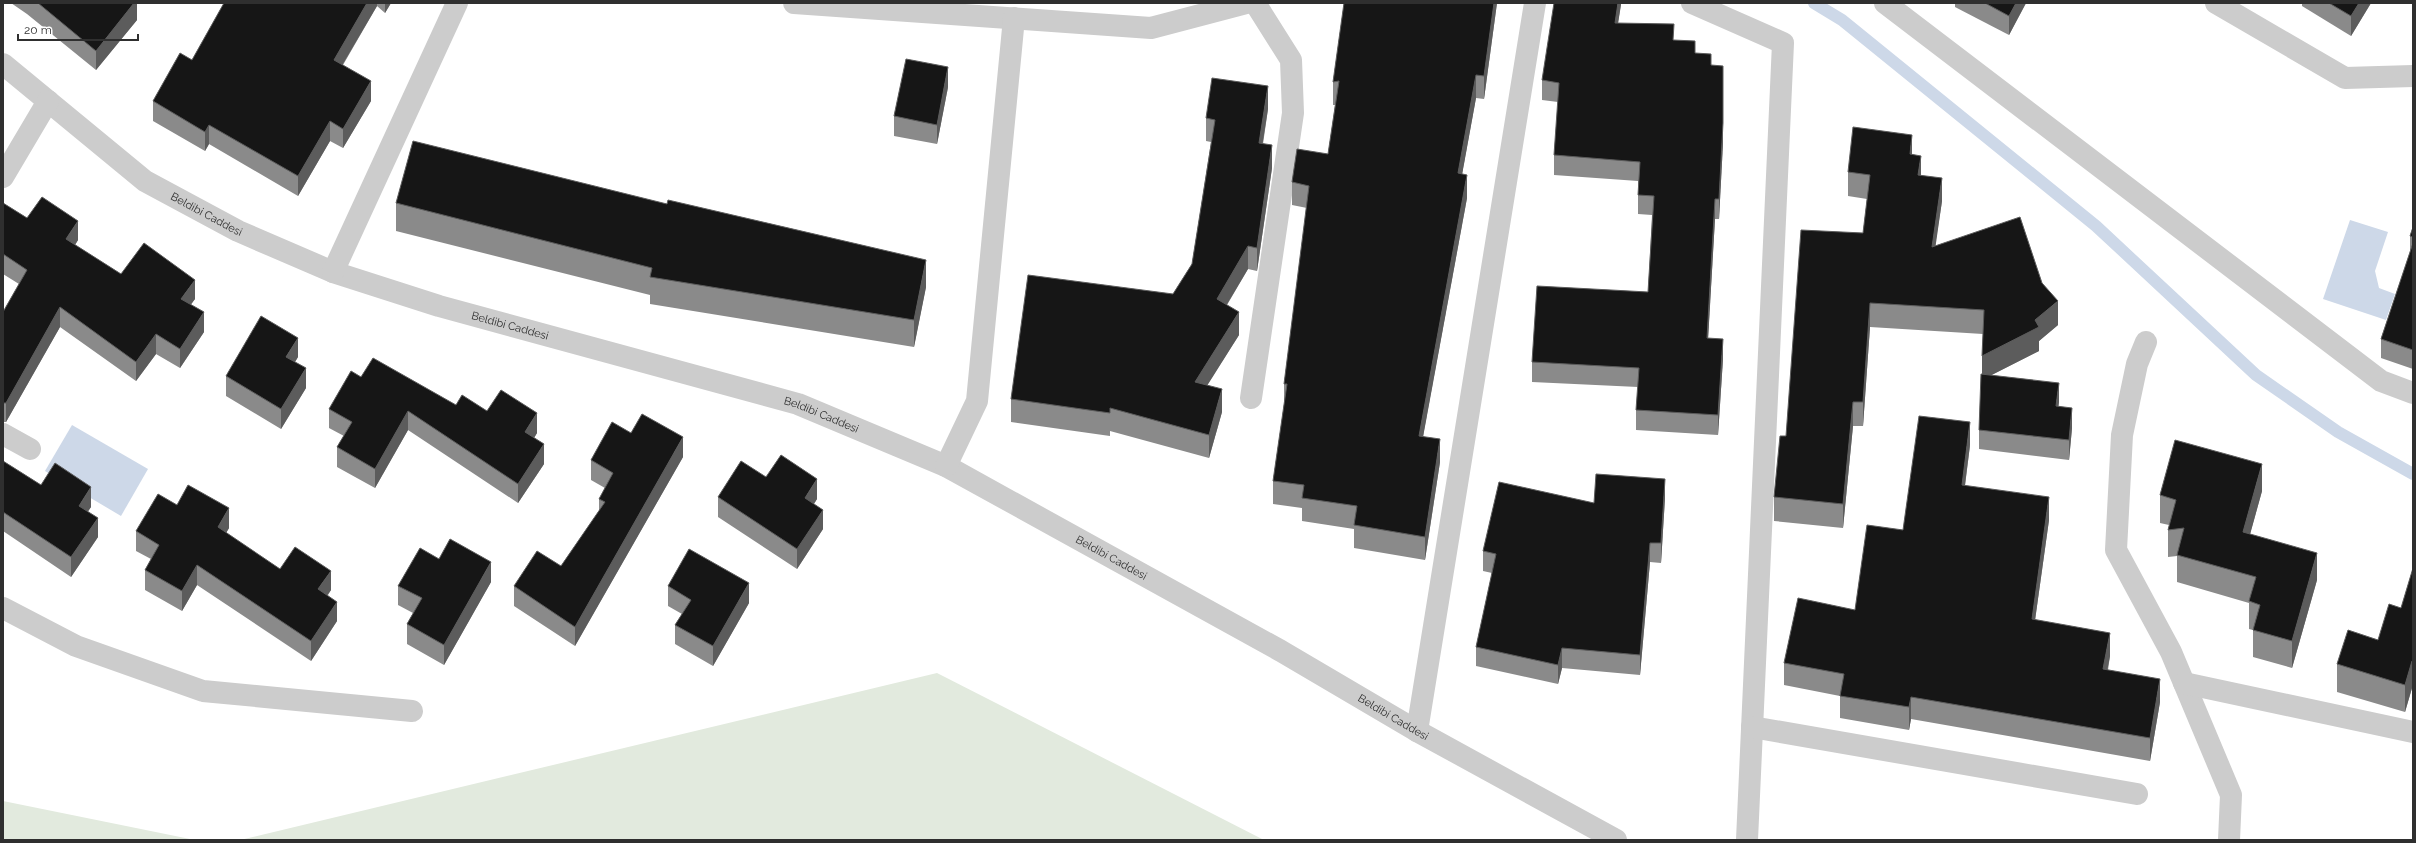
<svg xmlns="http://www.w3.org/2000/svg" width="2416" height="843" viewBox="0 0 2416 843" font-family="Raleway,sans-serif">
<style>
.green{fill:#e2eade}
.water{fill:#cdd8e8}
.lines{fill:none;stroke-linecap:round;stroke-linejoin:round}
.stream{stroke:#cdd8e8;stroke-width:12}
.minor{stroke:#ccc;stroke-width:22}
.wall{fill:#8a8a8a}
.shaded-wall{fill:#5c5c5c}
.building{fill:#161616;stroke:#5c5c5c}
.labels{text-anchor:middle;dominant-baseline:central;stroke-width:4;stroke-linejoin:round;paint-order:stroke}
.street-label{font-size:11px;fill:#2f2f2f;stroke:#fff}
</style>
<rect width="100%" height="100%" fill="#fff"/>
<g class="green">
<path d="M 937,673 L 1264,840 L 240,840 Z"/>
<path d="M 3,801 L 195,840 L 3,840 Z"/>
</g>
<g class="water">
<path d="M 2350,220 L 2388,232 L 2375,271 L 2379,288 L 2395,294 L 2386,320 L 2323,299 Z"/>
<path d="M 72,425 L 148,469 L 121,516 L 45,471 Z"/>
</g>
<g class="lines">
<path class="stream" d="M 1814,3 L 1842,20 L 2096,226 L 2256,375 L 2338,432 L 2413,474"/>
<g class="minor">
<path d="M 794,3 L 1151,28 L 1246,3"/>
<path d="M 1692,3 L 1783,43 L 1747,840"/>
<path d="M 1885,3 L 2381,381 L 2413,393"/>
<path d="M 2216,3 L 2345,78 L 2413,76"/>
<path id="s1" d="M 3,64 L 145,181 L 238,231 L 333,272 L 439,306 L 798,404 L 946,466 L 1281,651 L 1417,731 L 1616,840"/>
<path d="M 3,177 L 48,101"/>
<path d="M 333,272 L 457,3"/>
<path d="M 2146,342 L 2137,364 L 2122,435 L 2116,550 L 2171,652 L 2231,795 L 2229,840"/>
<path d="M 1251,398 L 1293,113 L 1291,60 L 1255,3"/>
<path d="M 3,434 L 30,449"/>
<path d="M 946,466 L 977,401 L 1014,18"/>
<path d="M 3,608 L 76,646 L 203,691 L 412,711"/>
<path d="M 2184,683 L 2413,732"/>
<path d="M 1752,727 L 2137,794"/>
<path d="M 1417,731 L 1535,3"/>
</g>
</g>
<g class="wall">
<path d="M 11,3 L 137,3 L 137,20 L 96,70 L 27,14 Z"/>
<path d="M 224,3 L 391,3 L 385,13 L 377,6 L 343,65 L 371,101 L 343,148 L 330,141 L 298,196 L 209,144 L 205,151 L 153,121 L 153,101 L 192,60 Z"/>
<path d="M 1344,3 L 1497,3 L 1484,99 L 1476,98 L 1462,174 L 1467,198 L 1423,436 L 1440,462 L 1425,560 L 1354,548 L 1354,529 L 1302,521 L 1302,508 L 1273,504 L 1273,481 L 1284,404 L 1284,384 L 1307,208 L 1292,205 L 1292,182 L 1328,154 L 1335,105 L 1333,105 L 1333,82 Z"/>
<path d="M 1621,3 L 1618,23 L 1674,40 L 1695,53 L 1711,65 L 1723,143 L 1719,219 L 1715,219 L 1708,338 L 1723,359 L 1718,435 L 1636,430 L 1636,410 L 1638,387 L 1532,382 L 1532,362 L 1648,292 L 1652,215 L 1638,214 L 1638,181 L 1554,175 L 1554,155 L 1558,102 L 1542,100 L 1542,80 Z"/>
<path d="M 1955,3 L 2026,3 L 2009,35 L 1955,7 Z"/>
<path d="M 2302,3 L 2371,3 L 2351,36 L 2302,6 Z"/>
<path d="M 948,87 L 937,144 L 894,136 L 894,116 Z"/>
<path d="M 1268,109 L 1263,144 L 1272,168 L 1257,271 L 1248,269 L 1227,305 L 1239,335 L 1207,385 L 1222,412 L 1209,458 L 1110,431 L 1110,436 L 1011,422 L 1011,399 L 1173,294 L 1192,264 L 1211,142 L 1206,141 L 1206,118 Z"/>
<path d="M 1912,154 L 1921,175 L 1942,201 L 1935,246 L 2042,283 L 2058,325 L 2039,341 L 2039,351 L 1991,375 L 2059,402 L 2058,407 L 2072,428 L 2069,460 L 1979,449 L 1979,430 L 1982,374 L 1983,334 L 1870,327 L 1863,426 L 1853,426 L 1843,528 L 1774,521 L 1774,497 L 1786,436 L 1863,233 L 1867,199 L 1848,196 L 1848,172 Z"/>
<path d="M 3,203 L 27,218 L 78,240 L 75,245 L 121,274 L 195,299 L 191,304 L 204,332 L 180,368 L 156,354 L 136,381 L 60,327 L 6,422 L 3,422 L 3,312 L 19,284 L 3,274 Z"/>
<path d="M 396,203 L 926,287 L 914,347 L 650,304 L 650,295 L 396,231 Z"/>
<path d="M 2413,227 L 2413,369 L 2381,358 L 2381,339 L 2410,253 L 2410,236 Z"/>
<path d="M 298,357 L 295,362 L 306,388 L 281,429 L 226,396 L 226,376 Z"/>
<path d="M 456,405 L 487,411 L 537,433 L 534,438 L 544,464 L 518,503 L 408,430 L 375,488 L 337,467 L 337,447 L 344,436 L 329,428 L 329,409 Z"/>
<path d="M 631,433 L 683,457 L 575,646 L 514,606 L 514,586 L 561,566 L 599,511 L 599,499 L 605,488 L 591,480 L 591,460 Z"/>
<path d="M 1970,445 L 1965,486 L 2049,520 L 2035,620 L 2110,656 L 2108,670 L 2160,702 L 2150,761 L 1911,719 L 1909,730 L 1840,718 L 1840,696 L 1784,685 L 1784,663 L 1855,610 L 1903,530 Z"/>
<path d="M 3,461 L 41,485 L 91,507 L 88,511 L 98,537 L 71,577 L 3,531 Z"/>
<path d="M 766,477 L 817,499 L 814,504 L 823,529 L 797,569 L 718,517 L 718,497 Z"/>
<path d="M 2262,491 L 2250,534 L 2317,580 L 2292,668 L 2253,657 L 2253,630 L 2249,629 L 2249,603 L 2177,582 L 2177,556 L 2168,557 L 2168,530 L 2169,525 L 2160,523 L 2160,495 Z"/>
<path d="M 1665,498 L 1661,563 L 1650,562 L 1640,675 L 1562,668 L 1558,684 L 1476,666 L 1476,647 L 1492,573 L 1483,571 L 1483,551 L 1594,503 Z"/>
<path d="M 177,505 L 229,528 L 226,533 L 280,569 L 331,590 L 328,595 L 337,621 L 311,661 L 197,585 L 182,611 L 145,590 L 145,570 L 151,559 L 136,551 L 136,531 Z"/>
<path d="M 439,559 L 491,582 L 444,665 L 407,644 L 407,624 L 413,613 L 398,605 L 398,586 Z"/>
<path d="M 2413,568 L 2413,688 L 2412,688 L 2405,712 L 2337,692 L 2337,664 L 2378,640 L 2401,608 Z"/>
<path d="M 668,586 L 749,603 L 713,666 L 675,644 L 675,625 L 682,614 L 668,606 Z"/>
</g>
<g class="shaded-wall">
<path d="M 134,3 L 137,3 L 137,20 L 96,70 L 96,51 Z"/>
<path d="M 367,3 L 377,3 L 377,6 L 334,79 L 334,60 Z"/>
<path d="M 385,3 L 391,3 L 385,13 Z"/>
<path d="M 1494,3 L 1497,3 L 1484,99 L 1484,76 Z"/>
<path d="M 1618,3 L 1621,3 L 1621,5 L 1615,42 L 1615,23 Z"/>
<path d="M 2016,3 L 2026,3 L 2009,35 L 2009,16 Z"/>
<path d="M 2359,3 L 2371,3 L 2351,36 L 2351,16 Z"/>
<path d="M 948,67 L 948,87 L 937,144 L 937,125 Z"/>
<path d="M 1476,75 L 1476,98 L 1458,197 L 1458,173 Z"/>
<path d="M 371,81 L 371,101 L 343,148 L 343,129 Z"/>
<path d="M 1268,86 L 1268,109 L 1259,166 L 1259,143 Z"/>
<path d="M 330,121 L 330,141 L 298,196 L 298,176 Z"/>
<path d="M 1723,123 L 1723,143 L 1719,219 L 1719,199 Z"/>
<path d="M 209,125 L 209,144 L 205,151 L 205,132 Z"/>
<path d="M 1912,135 L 1912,159 L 1910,154 Z"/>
<path d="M 1272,145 L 1272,168 L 1257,271 L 1257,248 Z"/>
<path d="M 1921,156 L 1921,179 L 1918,175 Z"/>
<path d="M 1467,175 L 1467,198 L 1419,459 L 1419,436 Z"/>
<path d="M 1942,178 L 1942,201 L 1932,271 L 1932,247 Z"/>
<path d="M 1715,199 L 1715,219 L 1707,358 L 1707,338 Z"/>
<path d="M 78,221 L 78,240 L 66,259 L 66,239 Z"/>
<path d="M 1248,246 L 1248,269 L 1217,321 L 1217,299 Z"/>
<path d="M 926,260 L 926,287 L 914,347 L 914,320 Z"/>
<path d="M 195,280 L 195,299 L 181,318 L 181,299 Z"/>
<path d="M 2058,301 L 2058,325 L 2039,341 L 2039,351 L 1982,380 L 1982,356 L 2035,320 Z"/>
<path d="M 1870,303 L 1870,327 L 1863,426 L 1863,402 Z"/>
<path d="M 60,307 L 60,327 L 6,422 L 6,403 Z"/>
<path d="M 204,312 L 204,332 L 180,368 L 180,349 Z"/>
<path d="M 1239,312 L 1239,335 L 1195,405 L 1195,382 Z"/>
<path d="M 156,334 L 156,354 L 136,381 L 136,362 Z"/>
<path d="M 298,338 L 298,357 L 286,376 L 286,357 Z"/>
<path d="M 1723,339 L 1723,359 L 1718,435 L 1718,415 Z"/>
<path d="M 306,368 L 306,388 L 281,429 L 281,409 Z"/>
<path d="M 2059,383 L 2059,402 L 2056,426 L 2056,406 Z"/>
<path d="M 1222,389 L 1222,412 L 1209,458 L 1209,435 Z"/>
<path d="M 1853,402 L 1853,426 L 1843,528 L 1843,504 Z"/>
<path d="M 2072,408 L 2072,428 L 2069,460 L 2069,440 Z"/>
<path d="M 408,411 L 408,430 L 375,488 L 375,469 Z"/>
<path d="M 537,413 L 537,433 L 525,452 L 525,432 Z"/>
<path d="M 1970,422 L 1970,445 L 1962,508 L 1962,485 Z"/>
<path d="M 683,437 L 683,457 L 575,646 L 575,627 Z"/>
<path d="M 1440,439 L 1440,462 L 1425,560 L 1425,537 Z"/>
<path d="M 544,444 L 544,464 L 518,503 L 518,484 Z"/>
<path d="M 2262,464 L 2262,491 L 2243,560 L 2243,532 Z"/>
<path d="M 817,479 L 817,499 L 805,517 L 805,498 Z"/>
<path d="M 1665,479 L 1665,498 L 1661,563 L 1661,543 Z"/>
<path d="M 91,487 L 91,507 L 79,525 L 79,506 Z"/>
<path d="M 2049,497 L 2049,520 L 2032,642 L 2032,619 Z"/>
<path d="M 229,508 L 229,528 L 218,547 L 218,527 Z"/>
<path d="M 823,510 L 823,529 L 797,569 L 797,549 Z"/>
<path d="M 98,518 L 98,537 L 71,577 L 71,557 Z"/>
<path d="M 1650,543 L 1650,562 L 1640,675 L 1640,655 Z"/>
<path d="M 2317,553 L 2317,580 L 2292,668 L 2292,641 Z"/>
<path d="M 491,562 L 491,582 L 444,665 L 444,645 Z"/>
<path d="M 197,565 L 197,585 L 182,611 L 182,591 Z"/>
<path d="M 331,571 L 331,590 L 318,608 L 318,589 Z"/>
<path d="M 749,583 L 749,603 L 713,666 L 713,646 Z"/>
<path d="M 337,602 L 337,621 L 311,661 L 311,641 Z"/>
<path d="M 2110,633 L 2110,656 L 2103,692 L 2103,669 Z"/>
<path d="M 1562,648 L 1562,668 L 1558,684 L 1558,665 Z"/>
<path d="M 2412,661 L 2412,688 L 2405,712 L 2405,685 Z"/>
<path d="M 2160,679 L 2160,702 L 2150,761 L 2150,738 Z"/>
<path d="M 1911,697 L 1911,719 L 1909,730 L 1909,707 Z"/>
</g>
<g class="building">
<path d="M 38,3 L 134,3 L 96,51 Z"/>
<path d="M 224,3 L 367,3 L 334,60 L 371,81 L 343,129 L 330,121 L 298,176 L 209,125 L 205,132 L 153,101 L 180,53 L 192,60 Z"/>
<path d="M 1344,3 L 1494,3 L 1484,76 L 1476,75 L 1458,173 L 1467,175 L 1419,436 L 1440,439 L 1425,537 L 1354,525 L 1357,506 L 1302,498 L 1304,485 L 1273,481 L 1287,384 L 1284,384 L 1309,186 L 1292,182 L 1297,149 L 1328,154 L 1339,81 L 1333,82 Z"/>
<path d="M 1554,3 L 1618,3 L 1615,23 L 1674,24 L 1673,40 L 1695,41 L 1695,53 L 1711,54 L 1711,65 L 1723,66 L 1723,123 L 1719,199 L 1715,199 L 1707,338 L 1723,339 L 1718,415 L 1636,410 L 1639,368 L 1532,362 L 1537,286 L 1648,292 L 1654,196 L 1638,195 L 1640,162 L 1554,155 L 1559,83 L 1542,80 Z"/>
<path d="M 1985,3 L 2016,3 L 2009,16 Z"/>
<path d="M 2329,3 L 2359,3 L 2351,16 Z"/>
<path d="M 906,59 L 948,67 L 937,125 L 894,116 Z"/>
<path d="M 1212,78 L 1268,86 L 1259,143 L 1272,145 L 1257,248 L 1248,246 L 1217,299 L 1239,312 L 1195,382 L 1222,389 L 1209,435 L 1110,408 L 1110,413 L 1011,399 L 1028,275 L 1173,294 L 1192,264 L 1215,120 L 1206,118 Z"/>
<path d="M 1853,127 L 1912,135 L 1910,154 L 1921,156 L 1918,175 L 1942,178 L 1932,247 L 2020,217 L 2042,283 L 2058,301 L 2035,320 L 2039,327 L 1982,356 L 1984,310 L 1870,303 L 1863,402 L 1853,402 L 1843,504 L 1774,497 L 1780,436 L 1786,436 L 1801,230 L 1863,233 L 1870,175 L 1848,172 Z"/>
<path d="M 413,141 L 667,204 L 668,200 L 926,260 L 914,320 L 650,277 L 652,268 L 396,203 Z"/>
<path d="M 42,197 L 78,221 L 66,239 L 121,274 L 144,243 L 195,280 L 181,299 L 204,312 L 180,349 L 156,334 L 136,362 L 60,307 L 6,403 L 3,403 L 3,312 L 27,270 L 3,254 L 3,203 L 27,218 Z"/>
<path d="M 2413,227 L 2413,237 L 2410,236 Z"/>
<path d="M 2413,243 L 2413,350 L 2381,339 Z"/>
<path d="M 261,316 L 298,338 L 286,357 L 306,368 L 281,409 L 226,376 Z"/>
<path d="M 373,358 L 456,405 L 462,395 L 487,411 L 501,390 L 537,413 L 525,432 L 544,444 L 518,484 L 408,411 L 375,469 L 337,447 L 352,422 L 329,409 L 351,371 L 361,377 Z"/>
<path d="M 1981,374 L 2059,383 L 2056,406 L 2072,408 L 2069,440 L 1979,430 Z"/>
<path d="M 642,414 L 683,437 L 575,627 L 514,586 L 537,551 L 561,566 L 605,502 L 599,499 L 613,473 L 591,460 L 612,422 L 631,433 Z"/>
<path d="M 1919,416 L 1970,422 L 1962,485 L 2049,497 L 2032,619 L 2110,633 L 2103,669 L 2160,679 L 2150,738 L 1911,697 L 1909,707 L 1840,696 L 1844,674 L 1784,663 L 1798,598 L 1855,610 L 1867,525 L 1903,530 Z"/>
<path d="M 2175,440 L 2262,464 L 2243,532 L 2317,553 L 2292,641 L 2253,630 L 2260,605 L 2249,601 L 2256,577 L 2177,555 L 2184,528 L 2168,530 L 2176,500 L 2160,495 Z"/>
<path d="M 781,455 L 817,479 L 805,498 L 823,510 L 797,549 L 718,497 L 741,461 L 766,477 Z"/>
<path d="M 3,461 L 41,485 L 55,463 L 91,487 L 79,506 L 98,518 L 71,557 L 3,512 Z"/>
<path d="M 1596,474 L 1665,479 L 1661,543 L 1650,543 L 1640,655 L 1562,648 L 1558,665 L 1476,647 L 1496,554 L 1483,551 L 1499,482 L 1594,503 Z"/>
<path d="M 188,485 L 229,508 L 218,527 L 280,569 L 295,547 L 331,571 L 318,589 L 337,602 L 311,641 L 197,565 L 182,591 L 145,570 L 159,545 L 136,531 L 158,494 L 177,505 Z"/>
<path d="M 450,539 L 491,562 L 444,645 L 407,624 L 422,598 L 398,586 L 420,548 L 439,559 Z"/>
<path d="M 689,549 L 749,583 L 713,646 L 675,625 L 691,600 L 668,586 Z"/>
<path d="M 2413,568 L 2413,661 L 2412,661 L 2405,685 L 2337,664 L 2348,630 L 2378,640 L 2389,604 L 2401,608 Z"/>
</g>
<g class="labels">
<g class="street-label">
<text stroke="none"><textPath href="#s1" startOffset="254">Beldibi Caddesi</textPath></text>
<text stroke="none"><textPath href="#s1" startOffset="578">Beldibi Caddesi</textPath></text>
<text stroke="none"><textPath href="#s1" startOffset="902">Beldibi Caddesi</textPath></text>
<text stroke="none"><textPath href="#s1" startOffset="1226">Beldibi Caddesi</textPath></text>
<text stroke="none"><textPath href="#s1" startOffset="1550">Beldibi Caddesi</textPath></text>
</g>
</g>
<rect width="2416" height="843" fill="none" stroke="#2f2f2f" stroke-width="8"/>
<path d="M18 34v6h120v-6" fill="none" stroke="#2f2f2f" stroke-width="2"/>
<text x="24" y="34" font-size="12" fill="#2f2f2f" stroke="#ffffff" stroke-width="3" paint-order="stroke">20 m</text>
</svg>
